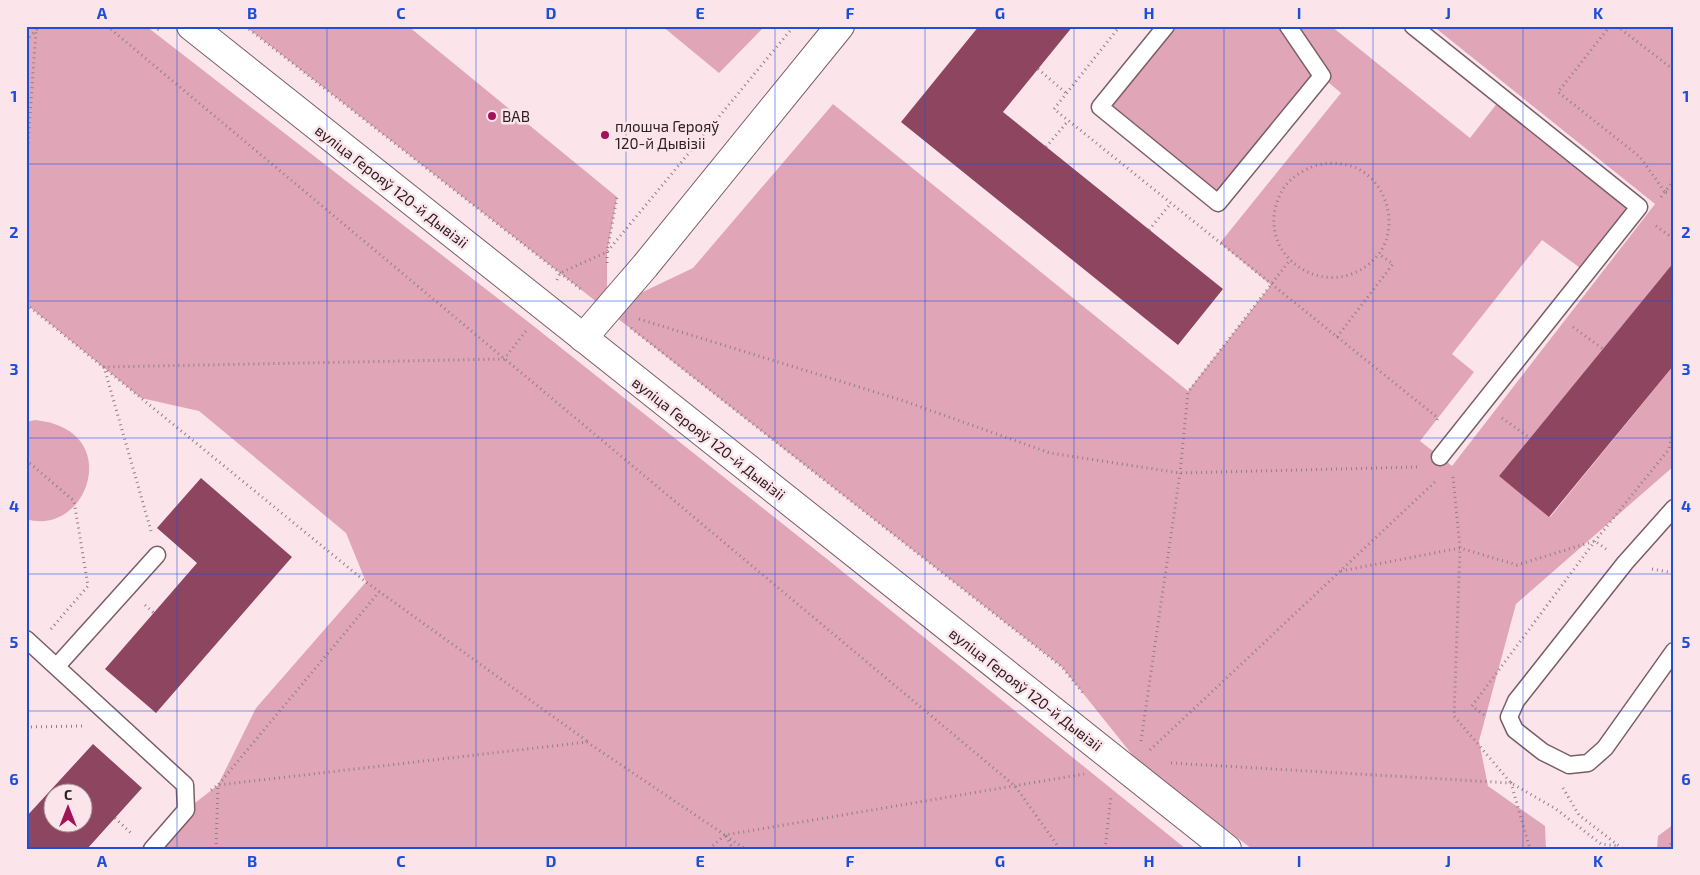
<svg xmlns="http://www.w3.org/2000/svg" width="1700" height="875" viewBox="0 0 1700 875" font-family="'Exo 2',sans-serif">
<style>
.green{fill:#e0a6b8}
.building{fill:#8e455f;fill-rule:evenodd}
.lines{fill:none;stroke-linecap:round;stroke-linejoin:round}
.service-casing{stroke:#7b5d66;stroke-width:19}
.minor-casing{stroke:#7b5d66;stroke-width:30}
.tertiary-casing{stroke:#7b5d66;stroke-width:30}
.path{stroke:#907f84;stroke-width:3;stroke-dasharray:1 4;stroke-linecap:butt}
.service{stroke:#fff;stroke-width:16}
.minor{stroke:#fff;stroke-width:28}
.tertiary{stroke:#fff;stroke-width:28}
.grid{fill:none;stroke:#1d4ed8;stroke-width:1;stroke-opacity:0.55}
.poi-dot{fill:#a11259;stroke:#fbe5eb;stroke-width:2}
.labels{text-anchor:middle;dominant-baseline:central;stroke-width:5;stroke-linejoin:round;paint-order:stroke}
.poi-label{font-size:15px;fill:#2d2024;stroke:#fbe5eb;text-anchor:start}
.street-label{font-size:15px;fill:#2d2024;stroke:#fbe5eb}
.neatline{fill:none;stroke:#1d4ed8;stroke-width:2}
.grid-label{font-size:16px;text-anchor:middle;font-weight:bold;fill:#1d4ed8}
</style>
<rect width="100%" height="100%" fill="#fbe5eb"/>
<g class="green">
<path d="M 26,26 L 146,26 L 531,324 L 832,563 L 1186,849 L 152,849 L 186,810 L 218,785 L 256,708 L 366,582 L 346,533 L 199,411 L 141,398 L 26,304 Z"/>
<path d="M 245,26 L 408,26 L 617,197 L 607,252 L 607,309 L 693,268 L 833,104 L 1188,391 L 1271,285 L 1220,243 L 1341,93 L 1322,77 L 1218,203 L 1100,107 L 1166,26 L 1331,26 L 1470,138 L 1502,97 L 1639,207 L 1587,273 L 1542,240 L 1452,354 L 1474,372 L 1420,441 L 1452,466 L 1655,204 L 1433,26 L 1674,26 L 1674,262 L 1499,476 L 1550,517 L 1674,365 L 1674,466 L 1516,604 L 1479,741 L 1488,786 L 1545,826 L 1546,849 L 1252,849 L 1138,762 L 1062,667 Z"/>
<path d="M 662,26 L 765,26 L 719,73 Z"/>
<path d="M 35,420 C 126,429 88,538 26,519 L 26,422 Z"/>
<path d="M 1674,824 L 1674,849 L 1657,849 L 1658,836 Z"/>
</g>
<g class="building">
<path d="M 979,26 L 1073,26 L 1003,112 L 1223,289 L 1178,345 L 901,122 Z"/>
<path d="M 1674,262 L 1674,365 L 1549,517 L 1499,476 Z"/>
<path d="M 201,478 L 292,557 L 156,713 L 105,669 L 197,563 L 157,528 Z"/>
<path d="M 93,744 L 142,788 L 87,849 L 26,849 L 26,817 ZM 52,792 L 82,792 L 82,822 L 52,822 Z"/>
</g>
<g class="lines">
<defs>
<g id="service">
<path d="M 1166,26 L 1100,107 L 1218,203 L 1322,76 L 1288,26"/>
<path d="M 1413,26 L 1639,207 L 1440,457"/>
<path d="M 1674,508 L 1625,563 L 1516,701 L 1509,717 L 1515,730 L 1543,752 L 1569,765 L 1588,763 L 1605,748 L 1674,651"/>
<path d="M 26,639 L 185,785 L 186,810 L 152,849"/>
<path d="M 57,666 L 157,555"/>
</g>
<path id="minor" d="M 583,338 L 645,266 L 840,26"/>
<path id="tertiary" d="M 191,26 L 1227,849"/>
</defs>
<use href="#service" class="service-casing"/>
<use href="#minor" class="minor-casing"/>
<use href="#tertiary" class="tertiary-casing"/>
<g class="path">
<path d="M 107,26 L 1015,786 L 1060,849"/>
<path d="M 154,26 L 161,32"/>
<path d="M 245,26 L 583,291"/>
<path d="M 1120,26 L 1054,109 L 1438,418 L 1437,420"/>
<path d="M 1610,26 L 1558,92 L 1640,157 L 1665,192"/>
<path d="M 1617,26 L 1674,70"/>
<path d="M 26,41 L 40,26"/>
<path d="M 1038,69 L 1066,93"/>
<path d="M 1046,147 L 1068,121"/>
<path d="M 26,173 L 36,30"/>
<path d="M 1666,192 L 1674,192"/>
<path d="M 1661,197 L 1674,180"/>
<path d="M 1656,226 L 1674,239"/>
<path d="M 1149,230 L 1171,203"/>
<path d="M 607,263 L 607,252 L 617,197"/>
<path d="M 557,280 L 560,273 L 607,252 L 794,26"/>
<path d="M 26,304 L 366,582 L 587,741"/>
<path d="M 639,319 L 901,400 L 1050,453 L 1180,473 L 1419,467"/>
<path d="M 1573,327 L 1603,349"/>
<path d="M 631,328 L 1062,667 L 1083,693"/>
<path d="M 1337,337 L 1393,264 L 1379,254 C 1382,249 1386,243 1387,237 C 1395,207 1378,172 1347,165 C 1330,161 1314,164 1300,173 C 1288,180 1281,190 1277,202 C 1259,255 1320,298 1365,267 C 1370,264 1375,258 1379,254"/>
<path d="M 1502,418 L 1530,438"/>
<path d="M 26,460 L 74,501 L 88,586 L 50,630"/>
<path d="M 1453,477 L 1460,548 L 1454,716 L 1511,783 L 1556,809 L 1601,844 L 1619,846"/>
<path d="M 151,531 L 104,367 L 504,359 L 526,331"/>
<path d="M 1652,569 L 1674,573"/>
<path d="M 1341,571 L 1460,548 L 1517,565 L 1595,541 L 1606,549"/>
<path d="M 145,605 L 154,613"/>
<path d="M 1484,715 L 1472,706 L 1595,541 L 1669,449 L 1674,426"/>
<path d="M 26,727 L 83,726"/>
<path d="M 1141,741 L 1180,473 L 1188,392 L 1290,260"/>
<path d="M 1150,750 L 1437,480"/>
<path d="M 1171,763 L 1511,783 L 1530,849"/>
<path d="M 1563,788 L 1579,815 L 1623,849"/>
<path d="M 211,790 L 218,785 L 587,742 L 725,835 L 1084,774"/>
<path d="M 115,818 L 133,835"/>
<path d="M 726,836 L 745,849"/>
<path d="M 726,836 L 733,849"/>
<path d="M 216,849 L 218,785 L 379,592"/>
<path d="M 709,849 L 725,835"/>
<path d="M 1105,849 L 1111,796"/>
<path d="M 1668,849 L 1674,838"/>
</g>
<use href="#service" class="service"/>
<use href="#minor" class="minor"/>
<use href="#tertiary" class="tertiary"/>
</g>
<path class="grid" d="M 177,26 L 177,849M 327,26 L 327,849M 476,26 L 476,849M 626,26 L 626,849M 775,26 L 775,849M 925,26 L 925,849M 1074,26 L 1074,849M 1224,26 L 1224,849M 1373,26 L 1373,849M 1523,26 L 1523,849M 26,164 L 1674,164M 26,301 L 1674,301M 26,438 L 1674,438M 26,574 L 1674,574M 26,711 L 1674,711"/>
<g class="poi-dot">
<circle cx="492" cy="116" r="5"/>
<circle cx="605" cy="135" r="5"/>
</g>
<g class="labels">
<g class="poi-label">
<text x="502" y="116">ВАВ</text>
<text x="615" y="126">плошча Герояў<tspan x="615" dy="17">120-й Дывізіі</tspan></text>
</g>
<g class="street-label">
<text transform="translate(392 186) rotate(38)">вуліца Герояў 120-й Дывізіі</text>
<text transform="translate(709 438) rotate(38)">вуліца Герояў 120-й Дывізіі</text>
<text transform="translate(1026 689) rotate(38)">вуліца Герояў 120-й Дывізіі</text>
</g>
</g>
<rect width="1700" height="875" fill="none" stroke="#fbe5eb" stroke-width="55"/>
<g transform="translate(68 808)"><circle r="24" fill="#fbe5eb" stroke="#a9969b"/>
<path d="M0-4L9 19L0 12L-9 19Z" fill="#a11259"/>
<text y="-8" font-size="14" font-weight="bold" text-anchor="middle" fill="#2d2024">С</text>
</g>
<rect x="28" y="28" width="1644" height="820" class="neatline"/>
<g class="grid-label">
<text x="102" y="19">A</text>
<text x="252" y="19">B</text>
<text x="401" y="19">C</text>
<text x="551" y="19">D</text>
<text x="700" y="19">E</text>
<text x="850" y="19">F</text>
<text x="1000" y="19">G</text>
<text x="1149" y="19">H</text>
<text x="1299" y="19">I</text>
<text x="1448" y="19">J</text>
<text x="1598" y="19">K</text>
<text x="14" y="102">1</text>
<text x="1686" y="102">1</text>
<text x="14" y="238">2</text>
<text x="1686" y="238">2</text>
<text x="14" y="375">3</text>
<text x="1686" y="375">3</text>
<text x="14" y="512">4</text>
<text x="1686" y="512">4</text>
<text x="14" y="648">5</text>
<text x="1686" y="648">5</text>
<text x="14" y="785">6</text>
<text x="1686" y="785">6</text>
<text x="102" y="867">A</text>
<text x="252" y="867">B</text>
<text x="401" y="867">C</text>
<text x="551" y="867">D</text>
<text x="700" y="867">E</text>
<text x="850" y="867">F</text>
<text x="1000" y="867">G</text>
<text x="1149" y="867">H</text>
<text x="1299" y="867">I</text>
<text x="1448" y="867">J</text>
<text x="1598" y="867">K</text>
</g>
</svg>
